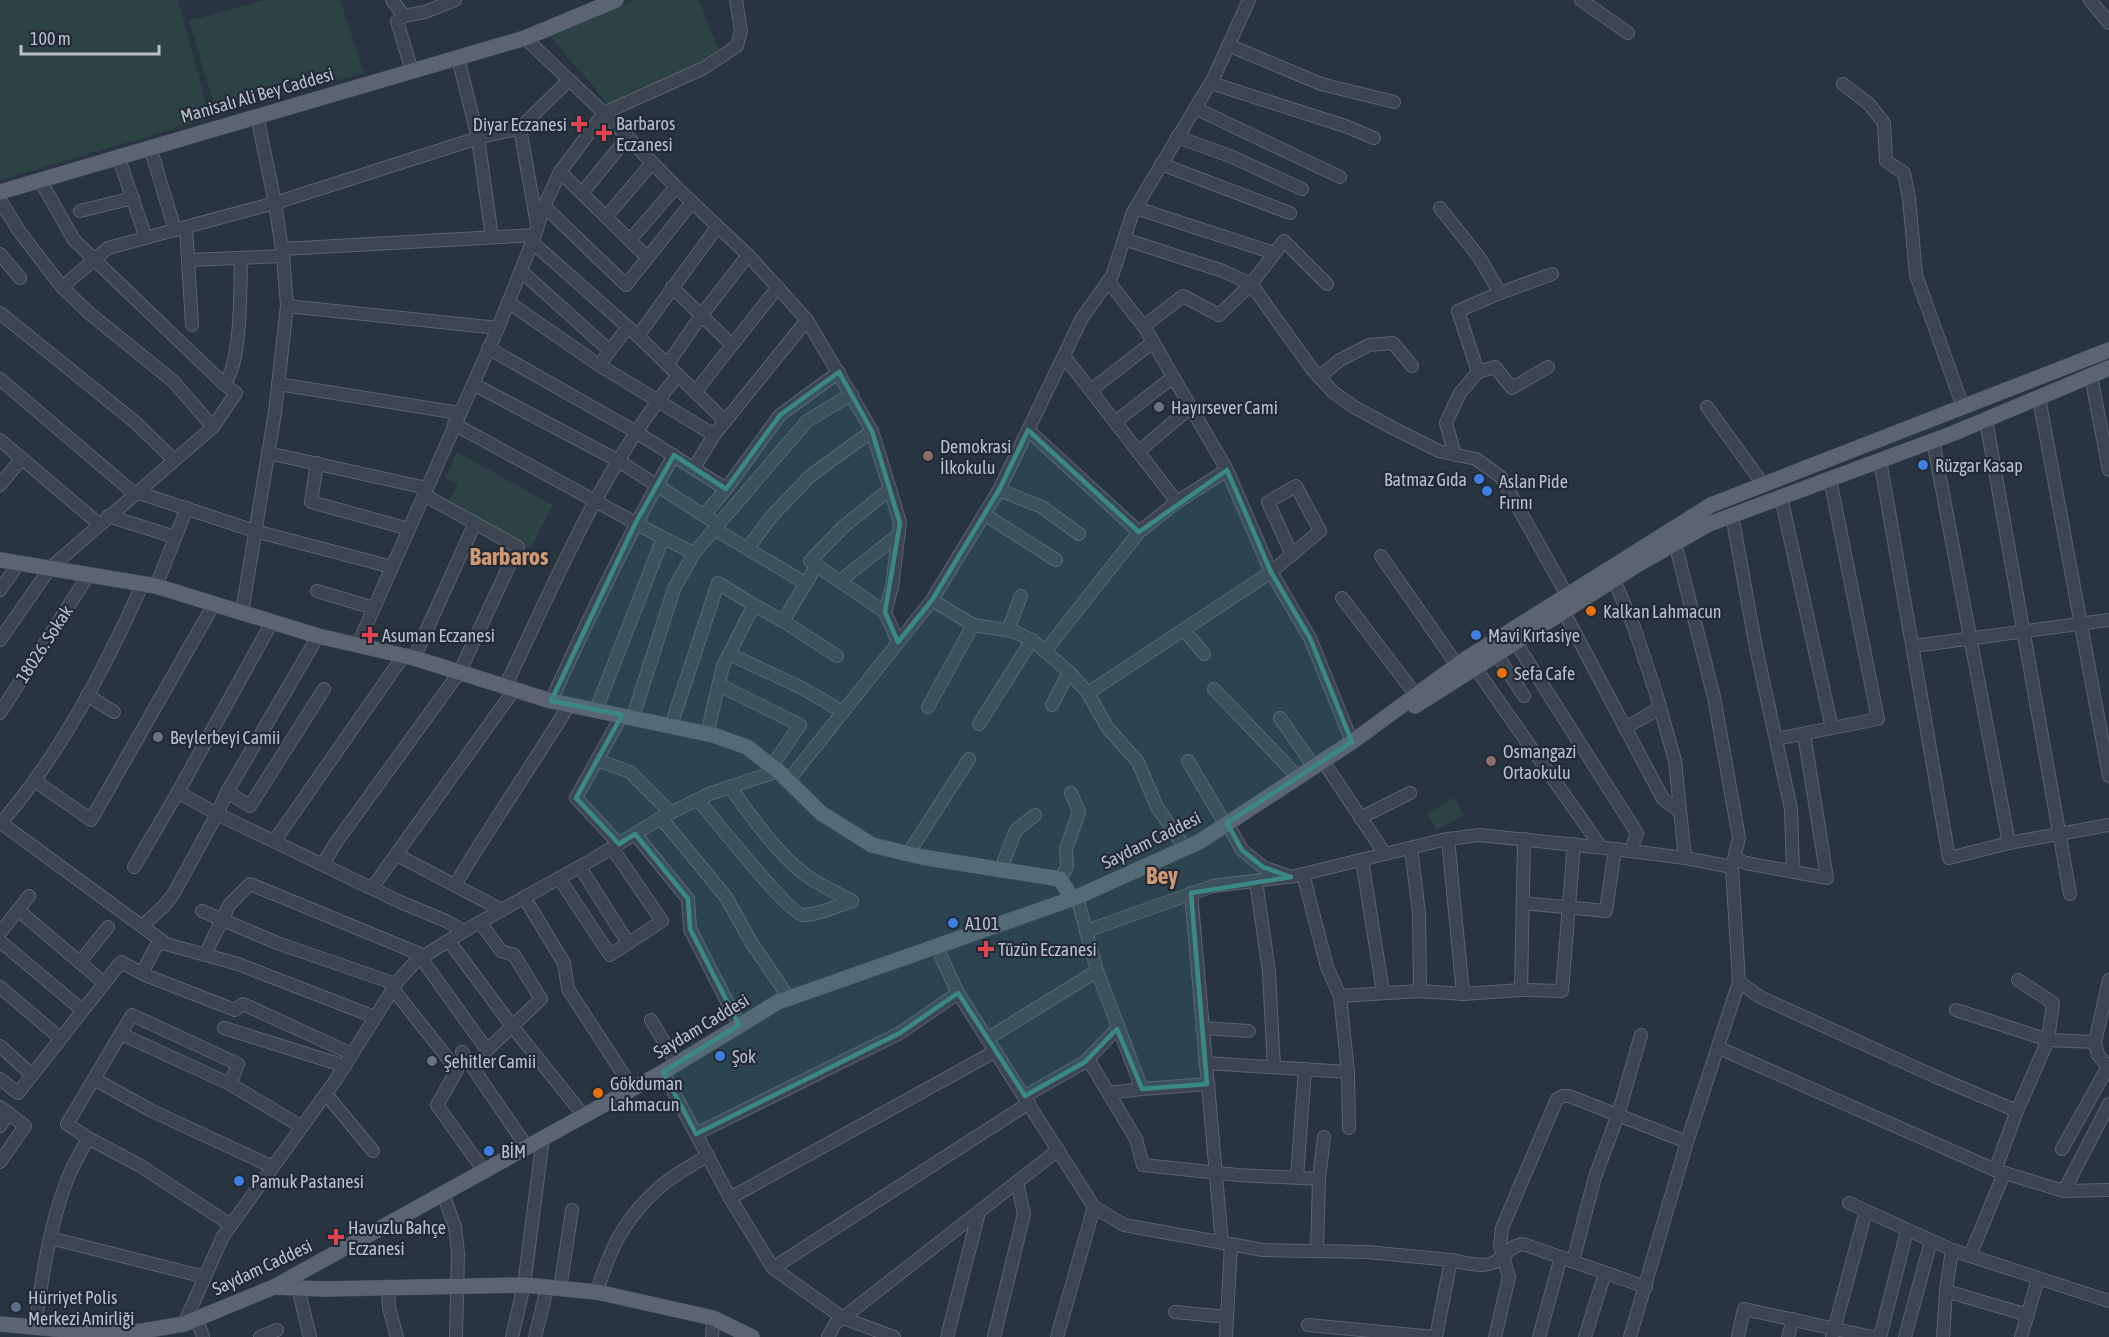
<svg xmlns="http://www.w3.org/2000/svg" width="2109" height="1337" viewBox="0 0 2109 1337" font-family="'Asap Condensed',sans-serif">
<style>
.green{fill:#2c4243}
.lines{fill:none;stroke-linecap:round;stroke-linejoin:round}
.minor-casing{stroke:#5b636f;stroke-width:14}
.major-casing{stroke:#4a515e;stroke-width:16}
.minor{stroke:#3d4551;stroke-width:12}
.major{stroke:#5b6571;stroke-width:15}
.marked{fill:#3a8985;fill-opacity:0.2;stroke:#3a8985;stroke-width:4.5;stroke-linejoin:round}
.health-dot{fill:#e0444e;stroke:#222a37;stroke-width:2}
.worship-dot{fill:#6b7280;stroke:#222a37;stroke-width:2}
.education-dot{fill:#8d6e63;stroke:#222a37;stroke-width:2}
.shop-dot{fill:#3f7fe0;stroke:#222a37;stroke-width:2}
.food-dot{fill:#e8710a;stroke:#222a37;stroke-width:2}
.service-dot{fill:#5c6f8a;stroke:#222a37;stroke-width:2}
.labels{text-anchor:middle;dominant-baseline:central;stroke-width:4.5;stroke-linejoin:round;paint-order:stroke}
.street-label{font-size:18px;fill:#bac1cb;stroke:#222a37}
.poi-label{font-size:18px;fill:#bac1cb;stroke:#222a37;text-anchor:start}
.district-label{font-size:24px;font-weight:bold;fill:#d09971;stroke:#222a37}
</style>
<rect width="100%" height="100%" fill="#293441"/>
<g class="green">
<path d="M 0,0 L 178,0 L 210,118 L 0,180 Z"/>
<path d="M 264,0 L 340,0 L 364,73 L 217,114 L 189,21 Z"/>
<path d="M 635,0 L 699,0 L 723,63 L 627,104 L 611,107 L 550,36 Z"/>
<path d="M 457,452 L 553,505 L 530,549 L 447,503 L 458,484 L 445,478 Z"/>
<path d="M 1455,798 L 1464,815 L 1437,830 L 1427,813 Z"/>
</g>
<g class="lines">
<defs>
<g id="minor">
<path d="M 392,0 L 404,16"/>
<path d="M 1581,0 L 1628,33"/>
<path d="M 2090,0 L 2109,23"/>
<path d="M 525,38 L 604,113 L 676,187 L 748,255 L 807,320 L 872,431 L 890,489 L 900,523 L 892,587 L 885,612 L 898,642"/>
<path d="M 1228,45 L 1321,84 L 1394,102"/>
<path d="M 458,58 L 478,138 L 492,237"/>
<path d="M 412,71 L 397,21 L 404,16 L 425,12 L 455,0"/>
<path d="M 1211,83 L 1345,126 L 1374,138"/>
<path d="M 1843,84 L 1869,104 L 1884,123 L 1886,161 L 1904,173 L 1909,198 L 1916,275 L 1963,407"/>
<path d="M 1195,108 L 1340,177"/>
<path d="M 520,128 L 537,225"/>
<path d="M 1177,137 L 1230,156 L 1302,189"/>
<path d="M 150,147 L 175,230"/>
<path d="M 118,156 L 146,238"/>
<path d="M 1161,164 L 1290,213"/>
<path d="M 560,172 L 647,257"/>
<path d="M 582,193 L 628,137"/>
<path d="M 0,200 L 19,231 L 62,287 L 89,313 L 173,381 L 213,427"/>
<path d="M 544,206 L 626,285 L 692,202"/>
<path d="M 1136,208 L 1274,253"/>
<path d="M 1440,208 L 1479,257 L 1500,293"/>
<path d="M 80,211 L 133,198"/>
<path d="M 606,217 L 652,163"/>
<path d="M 186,227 L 192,325"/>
<path d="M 1124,239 L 1223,271 L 1251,284 L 1312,369 L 1333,392 L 1354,407 L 1393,428 L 1439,451 L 1476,459 L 1501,477 L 1567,595"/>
<path d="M 630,240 L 676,187"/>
<path d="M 532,242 L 638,336 L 725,421"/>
<path d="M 282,249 L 535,235"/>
<path d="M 0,254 L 20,278"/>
<path d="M 188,260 L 283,256"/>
<path d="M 521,271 L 610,351"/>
<path d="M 1108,281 L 1145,328 L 1227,470 L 1271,572 L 1310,638 L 1352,742"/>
<path d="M 62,287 L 108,248 L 275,203 L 478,138 L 520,128 L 569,80"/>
<path d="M 672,287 L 732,345"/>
<path d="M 508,302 L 599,365 L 714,435"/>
<path d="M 287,306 L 498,328"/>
<path d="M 0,313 L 135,422 L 174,460"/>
<path d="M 1144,326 L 1183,296 L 1219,315 L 1251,284 L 1284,241 L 1327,284"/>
<path d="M 638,336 L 717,227"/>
<path d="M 488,348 L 636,432 L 726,489"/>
<path d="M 1064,356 L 1177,502"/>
<path d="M 599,365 L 628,327"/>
<path d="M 667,365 L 701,316 L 748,255"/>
<path d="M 1478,372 L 1495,367 L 1512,388 L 1548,367"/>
<path d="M 2091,376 L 2109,470"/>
<path d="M 1319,377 L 1340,360 L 1369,345 L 1393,343 L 1412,366"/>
<path d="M 0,379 L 135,494"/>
<path d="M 224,384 C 242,364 240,287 241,259"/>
<path d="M 278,384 L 459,413"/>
<path d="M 473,384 L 617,460 L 719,525"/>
<path d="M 1091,390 L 1153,342"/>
<path d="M 695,392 L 778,287"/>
<path d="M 2039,398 L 2109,776"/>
<path d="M 1707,407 L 1763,484"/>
<path d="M 1986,420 L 2070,894"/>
<path d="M 1115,422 L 1173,377"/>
<path d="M 454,424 L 663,538 L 694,553"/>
<path d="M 1028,430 L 1139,532"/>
<path d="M 0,440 L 99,524"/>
<path d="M 1933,441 L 2009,843"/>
<path d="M 1138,452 L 1191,407"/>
<path d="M 268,453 L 427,488"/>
<path d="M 1455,455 L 1446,423 L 1460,393 L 1478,372 L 1458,311 L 1495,295 L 1552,274"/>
<path d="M 1880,460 L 1949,858 L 2009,843 L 2109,825"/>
<path d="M 317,463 L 311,502 L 409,529"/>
<path d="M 694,468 L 714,435 L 807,320"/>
<path d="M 0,485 L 22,458"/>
<path d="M 999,490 L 1042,507 L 1079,534"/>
<path d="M 136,492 L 255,531 L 392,567"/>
<path d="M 1781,497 L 1832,728"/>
<path d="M 705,514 L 726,489 L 780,415 L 839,372"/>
<path d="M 984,514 L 1056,560"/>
<path d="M 1732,515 L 1756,648 L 1791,809 L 1793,872"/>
<path d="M 108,516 L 175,537"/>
<path d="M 716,530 L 805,583"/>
<path d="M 1675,543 L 1714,697 L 1739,838 L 1732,867"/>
<path d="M 748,548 L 771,517 L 810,476 L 872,431"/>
<path d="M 1381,556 L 1457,665"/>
<path d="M 1614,580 L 1634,627 L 1656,693 L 1675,761 L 1685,858"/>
<path d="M 840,581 L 898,535"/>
<path d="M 156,586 L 187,508"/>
<path d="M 0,590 L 19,563"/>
<path d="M 317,591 L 374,608"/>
<path d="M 1342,598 L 1416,695"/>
<path d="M 932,600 L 973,625 L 1013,631 L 1032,640 L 1069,672 L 1088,693 L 1107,727 L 1138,762 L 1157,807 L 1185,848"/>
<path d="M 242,612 L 275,412 L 287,306 L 283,256 L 275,203 L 257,116"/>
<path d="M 885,612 L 810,561 L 843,527 L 890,489"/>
<path d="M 1564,612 L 1663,799 L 1680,811"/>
<path d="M 783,621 L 837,656"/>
<path d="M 1008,630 L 1021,596"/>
<path d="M 1184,630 L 1204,654"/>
<path d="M 0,640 L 50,568 L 213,427 L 236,393 L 224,384 L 74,240 L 40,180"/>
<path d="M 1516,643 L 1637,833 L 1631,851"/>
<path d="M 358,644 L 498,328 L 535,235 L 544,206 L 560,172 L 604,113 L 704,68 L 737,46 L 741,31 L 736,0"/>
<path d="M 1914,646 L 2109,620"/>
<path d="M 1046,650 L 1139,532 L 1177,502 L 1227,470"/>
<path d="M 729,654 L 802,688 L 843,712"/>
<path d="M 1497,655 L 1524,696"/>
<path d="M 414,658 L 475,523"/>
<path d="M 1476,669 L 1601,847"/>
<path d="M 719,685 L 800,725 L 772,766"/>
<path d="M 505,687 C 556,580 602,468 678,375"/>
<path d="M 1214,689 L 1298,777"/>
<path d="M 1088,693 L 1271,572 L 1320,531 L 1296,486 L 1268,502 L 1292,555"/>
<path d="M 87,695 L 114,712"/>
<path d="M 551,701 C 589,617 628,535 674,455"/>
<path d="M 1052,705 L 1069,672"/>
<path d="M 928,707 L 973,625"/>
<path d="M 596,710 L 663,538"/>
<path d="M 0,713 L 89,574"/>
<path d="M 633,717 L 674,589 L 694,553 L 807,421 L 852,394"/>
<path d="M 1280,718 L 1314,767"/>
<path d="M 979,724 L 1032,640"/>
<path d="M 671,726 L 718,583 L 754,605"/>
<path d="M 1625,728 L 1660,708"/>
<path d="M 707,734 L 723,666 L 754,605 L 783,621 L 817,565"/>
<path d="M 1776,739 L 1878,719 L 1830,479"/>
<path d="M 597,760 L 630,772 L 671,813"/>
<path d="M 1188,761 L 1225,824"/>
<path d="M 1323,761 L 1385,854"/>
<path d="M 35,781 L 91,820 L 214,604"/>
<path d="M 788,781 L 932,600 L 999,490 L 1082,318 L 1112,276 L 1133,212 L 1214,77 L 1249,0"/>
<path d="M 730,787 C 750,815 779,856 807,876 C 821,886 837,893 852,901"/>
<path d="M 178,792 L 217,814 L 398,901 L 446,921 L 464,931"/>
<path d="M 227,792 L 250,806 L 324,689"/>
<path d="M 698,800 C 712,816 789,914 803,915 C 815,916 840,905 852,901"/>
<path d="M 661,818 L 726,897 L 751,942 L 789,998"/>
<path d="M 1360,818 L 1410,793"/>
<path d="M 1,823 L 166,944 L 238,964 L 375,1017"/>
<path d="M 1227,823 L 1242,850 L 1263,867 L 1291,877 L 1442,840 L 1479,835 L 1615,849 L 1685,858 L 1732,867 L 1739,982 L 1760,997 L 1934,1076 L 2017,1111 L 2048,1040 L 2095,1042"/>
<path d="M 0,824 C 61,754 105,668 143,583"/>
<path d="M 635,834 L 688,899 L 690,929 L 739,1025"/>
<path d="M 1448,839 L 1463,994"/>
<path d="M 275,840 L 404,655"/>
<path d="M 619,844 L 576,798 L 622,715"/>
<path d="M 1411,848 L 1419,913 L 1420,991"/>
<path d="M 908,854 L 969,759"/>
<path d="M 397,855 L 502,910"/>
<path d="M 1735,859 L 1746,863 L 1827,878 L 1804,734"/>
<path d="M 1362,860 L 1383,992"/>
<path d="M 323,864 L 337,841 L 459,673 L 518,547 L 424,495"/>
<path d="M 134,867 L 178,792 L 272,622"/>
<path d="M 580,867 L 628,943"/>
<path d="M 1000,871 L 1016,830 L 1035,815"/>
<path d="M 1303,874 L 1327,967 L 1340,996 L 1348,1072 L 1349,1128"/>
<path d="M 559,878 L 610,955 L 662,921 L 612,848"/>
<path d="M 1060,879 L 1067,867 L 1066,849 L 1079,812 L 1071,793"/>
<path d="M 1256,881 L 1269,972 L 1274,1067"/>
<path d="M 455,885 C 491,824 532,766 569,705"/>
<path d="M 372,888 L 514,690"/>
<path d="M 1191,893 L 1222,1243"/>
<path d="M 524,897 L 564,963 L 568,989 L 633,1089"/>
<path d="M 1077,897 L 1097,971 L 1142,1089"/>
<path d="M 1523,903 L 1606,911 L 1615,849"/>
<path d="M 18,910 L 104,983"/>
<path d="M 202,911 L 277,943 L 396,984"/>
<path d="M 142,926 L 164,906 L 174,893 L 217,814 L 227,792 L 318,636"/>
<path d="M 1086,931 L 1213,886 L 1287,877"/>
<path d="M 0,933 L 29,896"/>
<path d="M 0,941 L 82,1010"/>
<path d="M 449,941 L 512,1026 L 584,1116"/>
<path d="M 936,946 L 958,993 L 1094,1207 L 1124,1225 L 1263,1250 L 1367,1252 L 1451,1260 L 1436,1337"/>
<path d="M 205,955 L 229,905 L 250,884 L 425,956"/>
<path d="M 421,958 L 487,1050 L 541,999 L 514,955 L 501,951 L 480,922"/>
<path d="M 80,962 L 108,927"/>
<path d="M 142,973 L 160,939"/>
<path d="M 2109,980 L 2095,1042 L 2098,1055 L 2109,1068"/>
<path d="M 0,987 L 60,1038"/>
<path d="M 393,989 L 457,1070 L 437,1105 L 484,1171"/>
<path d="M 1521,990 L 1524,839"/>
<path d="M 1340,996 L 1420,991 L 1463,994 L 1521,990 L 1562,991 L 1574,844"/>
<path d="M 1956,1010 L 2048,1040 L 2053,1003 L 2018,980"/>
<path d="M 651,1020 L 677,1064"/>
<path d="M 224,1028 L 345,1066"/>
<path d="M 1202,1028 L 1249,1031"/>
<path d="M 121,1034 L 230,1084 L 238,1064 L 132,1015 L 67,1124 L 88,1138 L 139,1165 L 231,1225"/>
<path d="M 987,1039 L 1097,971"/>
<path d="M 0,1046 L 32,1075"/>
<path d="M 1719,1048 L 1995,1170 L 2064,1191 L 2109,1190"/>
<path d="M 462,1052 L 527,1147"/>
<path d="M 1088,1059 L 1136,1139 L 1143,1165 L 1238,1175 L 1319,1179"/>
<path d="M 1205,1063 L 1348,1072"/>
<path d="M 663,1072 L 730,1198 L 773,1268 L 843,1318 L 894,1337"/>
<path d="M 0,1079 L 18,1093 L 121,962 L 145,975 L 235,1010 L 243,1004 L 352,1054"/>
<path d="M 94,1079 L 152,1111 L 273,1167"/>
<path d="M 230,1084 L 302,1127"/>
<path d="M 1108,1093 L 1142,1089 L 1207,1084"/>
<path d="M 326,1094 L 373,1151"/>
<path d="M 1025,1096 L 1085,1062 L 1117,1029"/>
<path d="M 0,1107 L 25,1126 L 0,1162"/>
<path d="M 0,1126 L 9,1113"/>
<path d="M 696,1134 L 900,1033 L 958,993"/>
<path d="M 2062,1149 L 2108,1067"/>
<path d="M 1995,1170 L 2017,1111"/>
<path d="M 1297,1177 L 1305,1069"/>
<path d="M 2064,1191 L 2109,1104"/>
<path d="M 443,1194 L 455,1227 L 458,1253 L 456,1337"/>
<path d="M 730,1198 L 994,1052"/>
<path d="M 1849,1203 L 1952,1250 L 2109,1301"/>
<path d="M 50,1238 L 205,1277"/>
<path d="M 1317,1251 L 1319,1179 L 1324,1137"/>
<path d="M 1970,1256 L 2004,1173"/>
<path d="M 1451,1260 C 1463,1262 1478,1267 1490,1264 C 1503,1261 1509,1245 1523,1244 L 1646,1287"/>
<path d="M 1573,1261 L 1595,1177 L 1618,1115 L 1641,1035"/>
<path d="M 773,1268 L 1029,1103"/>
<path d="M 298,1288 L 310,1337"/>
<path d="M 388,1288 L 389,1308 L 397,1337"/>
<path d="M 560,1289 L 572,1210"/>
<path d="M 1946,1291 L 2028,1315"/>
<path d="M 597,1292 C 610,1248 625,1217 661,1186 C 675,1174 693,1165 708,1155"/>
<path d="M 1175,1312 L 1227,1317"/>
<path d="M 197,1319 L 203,1337"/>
<path d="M 184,1324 L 223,1236 L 335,1081 L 398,981 L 416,961 L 464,931 L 590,861 L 666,815 L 709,794 L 778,771"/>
<path d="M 1308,1325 L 1435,1337"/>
<path d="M 35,1328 C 42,1278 49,1227 67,1180 C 73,1165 81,1152 88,1138"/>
<path d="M 260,1337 L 277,1330"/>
<path d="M 512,1337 L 524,1285 L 543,1138"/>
<path d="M 535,1337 L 547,1288"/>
<path d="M 712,1337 L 713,1318"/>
<path d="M 828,1337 L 835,1324 L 1058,1150"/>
<path d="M 947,1337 L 979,1212"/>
<path d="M 994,1337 L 1024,1214 L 1017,1182"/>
<path d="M 1057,1337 L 1094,1207"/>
<path d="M 1226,1337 L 1231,1244"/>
<path d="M 1495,1337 L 1509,1277 L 1500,1246 L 1502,1228 L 1557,1099 L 1563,1096 L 1569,1096 L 1687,1142"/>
<path d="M 1539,1337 L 1561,1257"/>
<path d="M 1585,1337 L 1605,1273"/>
<path d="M 1630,1337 L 1687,1142 L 1739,982"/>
<path d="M 1738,1337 L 1744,1309 L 1872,1337"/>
<path d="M 1788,1337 L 1793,1319"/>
<path d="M 1832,1337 L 1866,1211"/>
<path d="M 1880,1337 L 1907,1231"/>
<path d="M 1905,1337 L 1931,1241"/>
<path d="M 1943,1337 L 1946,1291 L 1952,1250"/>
<path d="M 2021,1337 L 2038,1279"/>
</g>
<g id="major">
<path d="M 0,192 L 525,38 L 616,0"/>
<path d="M 0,560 L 156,586 L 318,636 L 414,658 L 551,701 L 713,735 L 747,747 L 778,771 L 821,813 L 872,845 L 922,857 L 1060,879 L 1072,898"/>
<path d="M 1415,706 L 1637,565 L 1709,524 L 1954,433 L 2109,368"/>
<path d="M 274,1287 L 324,1289 L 524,1285 L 597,1292 L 713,1318 L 752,1337"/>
<path d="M 0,1324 L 108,1334 L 143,1331 L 184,1324 L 274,1287 L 663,1072 L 778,1002 L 1077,897 L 1199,842 L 1352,742 L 1464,660 L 1711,505 L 2109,350"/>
</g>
</defs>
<use href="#minor" class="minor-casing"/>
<use href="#major" class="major-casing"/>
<use href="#minor" class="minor"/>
<use href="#major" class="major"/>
</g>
<path class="marked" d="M 839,372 L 872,431 L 900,523 L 885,612 L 898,642 L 932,600 L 999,490 L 1028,430 L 1139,532 L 1227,470 L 1271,572 L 1310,638 L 1352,742 L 1227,823 L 1242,850 L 1263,867 L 1291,877 L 1191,893 L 1207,1084 L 1142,1089 L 1117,1029 L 1085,1062 L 1025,1096 L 958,993 L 900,1033 L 696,1134 L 663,1072 L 739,1025 L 690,929 L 688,899 L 635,834 L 619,844 L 576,798 L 622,715 L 551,701 L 636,522 L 674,455 L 726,489 L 780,415 Z"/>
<g class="health-dot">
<path d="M576 115h6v6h6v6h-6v6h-6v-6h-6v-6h6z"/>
<path d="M601 124h6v6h6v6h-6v6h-6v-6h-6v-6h6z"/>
<path d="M367 626h6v6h6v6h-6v6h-6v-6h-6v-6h6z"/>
<path d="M983 940h6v6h6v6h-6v6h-6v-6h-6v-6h6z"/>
<path d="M333 1228h6v6h6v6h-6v6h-6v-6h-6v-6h6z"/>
</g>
<g class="worship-dot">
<circle cx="1159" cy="407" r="6"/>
<circle cx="158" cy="737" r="6"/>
<circle cx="432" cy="1061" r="6"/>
</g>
<g class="education-dot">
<circle cx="928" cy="456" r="6"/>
<circle cx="1491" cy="761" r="6"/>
</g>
<g class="shop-dot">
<circle cx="1923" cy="465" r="6"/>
<circle cx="1479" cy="479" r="6"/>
<circle cx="1487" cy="491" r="6"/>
<circle cx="1476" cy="635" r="6"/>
<circle cx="953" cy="923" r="6"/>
<circle cx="720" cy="1056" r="6"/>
<circle cx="489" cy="1151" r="6"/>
<circle cx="239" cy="1181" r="6"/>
</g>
<g class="food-dot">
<circle cx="1591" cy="611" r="6"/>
<circle cx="1502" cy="673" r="6"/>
<circle cx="598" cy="1093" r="6"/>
</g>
<circle class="service-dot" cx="16" cy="1307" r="6"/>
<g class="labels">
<g class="street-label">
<text transform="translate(257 95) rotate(-16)">Manisalı Ali Bey Caddesi</text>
<text transform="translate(44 644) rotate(-57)">18026. Sokak</text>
<text transform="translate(1151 840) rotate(-26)">Saydam Caddesi</text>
<text transform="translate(701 1026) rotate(-31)">Saydam Caddesi</text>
<text transform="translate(262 1267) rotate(-25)">Saydam Caddesi</text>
</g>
<g class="poi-label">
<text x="616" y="123">Barbaros<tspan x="616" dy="21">Eczanesi</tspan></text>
<text x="567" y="124" text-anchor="end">Diyar Eczanesi</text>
<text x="1171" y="407">Hayırsever Cami</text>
<text x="940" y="446">Demokrasi<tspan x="940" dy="21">İlkokulu</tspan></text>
<text x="1935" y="465">Rüzgar Kasap</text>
<text x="1467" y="479" text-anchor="end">Batmaz Gıda</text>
<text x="1499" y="481">Aslan Pide<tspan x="1499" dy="21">Fırını</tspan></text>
<text x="1603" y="611">Kalkan Lahmacun</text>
<text x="382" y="635">Asuman Eczanesi</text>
<text x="1488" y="635">Mavi Kırtasiye</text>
<text x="1514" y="673">Sefa Cafe</text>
<text x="170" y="737">Beylerbeyi Camii</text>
<text x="1503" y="751">Osmangazi<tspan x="1503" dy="21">Ortaokulu</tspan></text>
<text x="965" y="923">A101</text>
<text x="998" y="949">Tüzün Eczanesi</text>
<text x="732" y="1056">Şok</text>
<text x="444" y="1061">Şehitler Camii</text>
<text x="610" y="1083">Gökduman<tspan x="610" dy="21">Lahmacun</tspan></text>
<text x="501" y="1151">BİM</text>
<text x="251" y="1181">Pamuk Pastanesi</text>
<text x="348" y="1227">Havuzlu Bahçe<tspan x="348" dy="21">Eczanesi</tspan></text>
<text x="28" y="1297">Hürriyet Polis<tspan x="28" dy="21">Merkezi Amirliği</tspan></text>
</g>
<g class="district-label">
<text x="509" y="556">Barbaros</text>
<text x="1162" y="875">Bey</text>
</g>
</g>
<path d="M21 45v9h138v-9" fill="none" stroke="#bac1cb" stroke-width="3"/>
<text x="30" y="45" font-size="18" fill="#bac1cb" stroke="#222a37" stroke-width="4.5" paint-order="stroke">100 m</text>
</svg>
